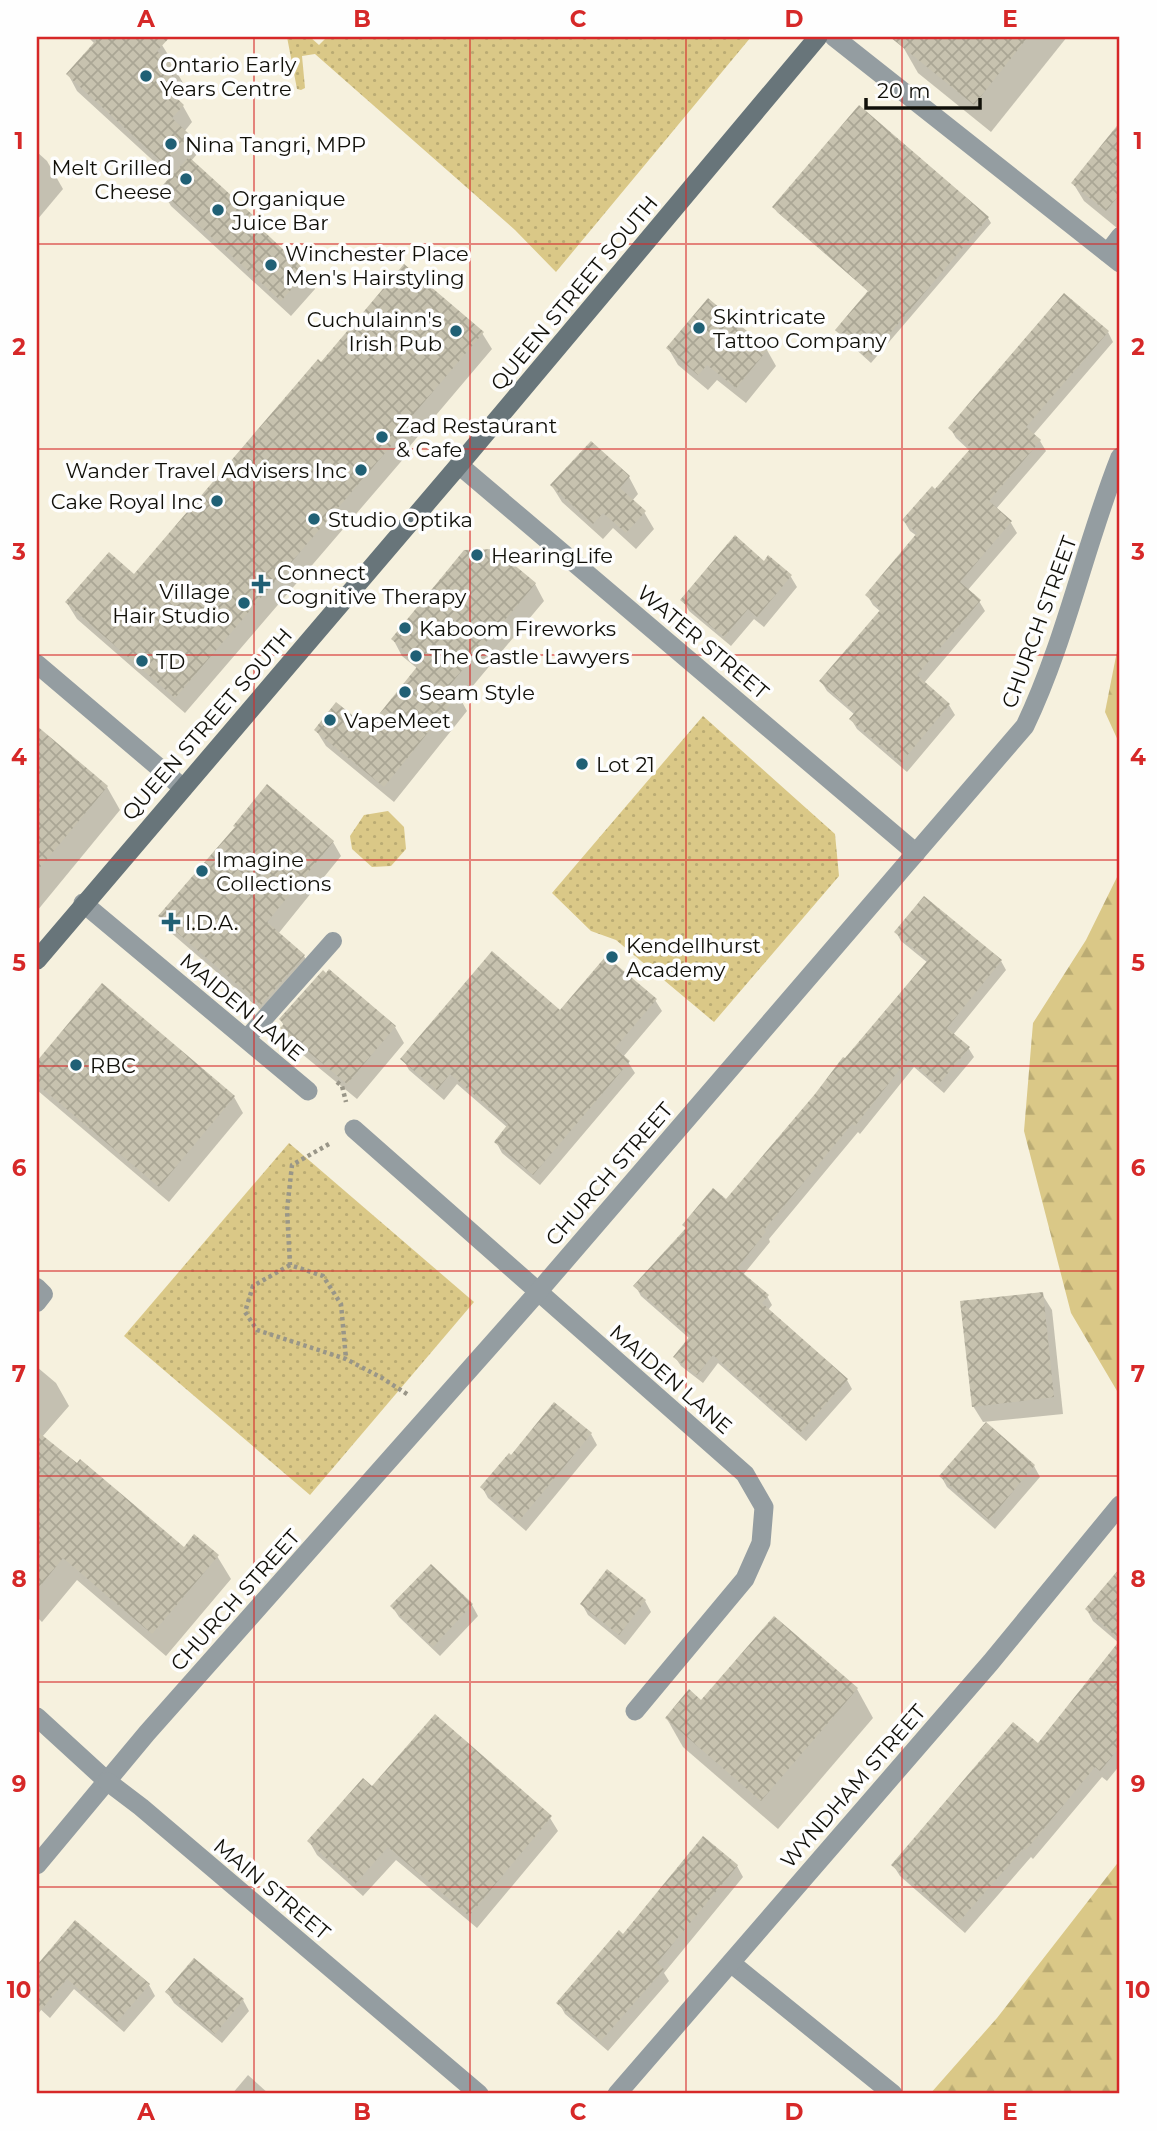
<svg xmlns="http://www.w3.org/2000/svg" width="1157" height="2131" viewBox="0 0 1157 2131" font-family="Montserrat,sans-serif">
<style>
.green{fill:url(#green-dots)}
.forest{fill:url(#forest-firs)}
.shadow{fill:#0003}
.building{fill:url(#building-cross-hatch)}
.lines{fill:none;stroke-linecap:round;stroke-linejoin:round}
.path{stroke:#999688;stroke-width:4.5;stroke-dasharray:3.5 3.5;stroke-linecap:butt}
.service{stroke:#949da1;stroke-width:18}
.minor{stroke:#949da1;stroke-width:19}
.tertiary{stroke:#949da1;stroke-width:19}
.secondary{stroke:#68757a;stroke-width:19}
.grid{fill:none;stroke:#d62828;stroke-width:2;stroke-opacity:0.55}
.poi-dot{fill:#206075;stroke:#fefefe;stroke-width:2.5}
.labels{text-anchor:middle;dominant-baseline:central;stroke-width:7;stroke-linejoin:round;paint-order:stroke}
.poi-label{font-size:21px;fill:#111009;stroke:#fefefe;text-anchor:start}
.street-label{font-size:21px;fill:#111009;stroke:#fefefe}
.neatline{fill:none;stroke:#d62828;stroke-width:2.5}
.grid-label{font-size:23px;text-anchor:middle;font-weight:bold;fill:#d62828}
</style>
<defs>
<pattern id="green-dots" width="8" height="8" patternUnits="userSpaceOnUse" patternTransform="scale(1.75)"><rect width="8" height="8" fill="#dac887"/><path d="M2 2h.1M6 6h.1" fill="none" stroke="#baab73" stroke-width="1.8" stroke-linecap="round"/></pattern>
<pattern id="forest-firs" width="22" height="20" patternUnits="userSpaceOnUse" patternTransform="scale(1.75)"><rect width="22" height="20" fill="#dac887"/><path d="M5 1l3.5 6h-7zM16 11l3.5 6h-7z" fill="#baab73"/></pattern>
<pattern id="building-cross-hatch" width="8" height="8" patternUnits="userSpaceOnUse" patternTransform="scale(1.75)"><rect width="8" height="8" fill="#c7c2af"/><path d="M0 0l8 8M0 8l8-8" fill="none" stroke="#aaa695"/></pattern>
</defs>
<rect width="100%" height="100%" fill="#f6f1de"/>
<g class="green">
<path d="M 287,37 L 310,37 L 319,45 L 327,37 L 751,37 L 556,272 L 515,230 L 315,54 L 302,56 L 305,88 L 301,90 L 297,89 Z"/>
<path d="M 703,716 L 835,834 L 839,876 L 714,1022 L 616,940 L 591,931 L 552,893 Z"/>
<path d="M 388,811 L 404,827 L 406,849 L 391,866 L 372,867 L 352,849 L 350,836 L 364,815 Z"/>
<path d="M 289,1143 L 474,1302 L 310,1495 L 124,1336 Z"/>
</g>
<g class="forest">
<path d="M 1120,636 L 1120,745 L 1105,712 Z"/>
<path d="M 1120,871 L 1120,1396 L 1071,1313 L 1024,1131 L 1033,1023 L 1086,940 Z"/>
<path d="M 1120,1860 L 1120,2094 L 930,2094 L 997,2018 Z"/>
</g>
<g class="shadow">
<path d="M 88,37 L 160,37 L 157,40 L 162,45 L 172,61 L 169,64 L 176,71 L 186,88 L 175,99 L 183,106 L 192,122 L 184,132 L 189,136 L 198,153 L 191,161 L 253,218 L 261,231 L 306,273 L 315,289 L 291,316 L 171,206 L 161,189 L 172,178 L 77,91 L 68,74 L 95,44 Z"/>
<path d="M 908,37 L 1067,37 L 991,132 L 918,73 L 902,45 Z"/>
<path d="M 1120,125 L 1120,224 L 1117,228 L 1084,201 L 1073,183 Z"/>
<path d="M 37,152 L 47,161 L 63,189 L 37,220 Z"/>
<path d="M 774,207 L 988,218 L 991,223 L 871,363 L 840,335 L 837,330 L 869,292 L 777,212 Z"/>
<path d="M 1108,332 L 1113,342 L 1033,435 L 1040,441 L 1046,451 L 996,509 L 1011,523 L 1017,533 L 967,591 L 979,601 L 985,611 L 924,683 L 949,705 L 955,715 L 907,772 L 857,729 L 851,719 L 855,715 L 827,691 L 821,681 L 881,612 L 873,605 L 867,595 L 917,536 L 910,531 L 904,521 L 936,491 L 970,451 L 956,438 L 950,428 Z"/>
<path d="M 482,333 L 492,349 L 409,447 L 411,450 L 185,713 L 77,619 L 67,603 L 134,576 L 321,364 Z"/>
<path d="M 668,348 L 767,350 L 776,366 L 746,403 L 717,380 L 708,390 L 678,365 Z"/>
<path d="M 629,477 L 638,494 L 632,501 L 644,512 L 654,529 L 636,549 L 613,528 L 603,539 L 562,502 L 552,486 Z"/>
<path d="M 769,558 L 791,577 L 797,587 L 764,627 L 754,619 L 731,646 L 689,611 L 683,600 L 764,563 Z"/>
<path d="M 535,584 L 544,601 L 461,700 L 467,711 L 394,802 L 326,746 L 316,730 L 368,731 L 418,669 L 402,656 L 393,639 Z"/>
<path d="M 37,728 L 107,787 L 120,810 L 37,911 Z"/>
<path d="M 333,842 L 341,856 L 278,934 L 304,956 L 312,971 L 270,1018 L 169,931 L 161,916 Z"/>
<path d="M 896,932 L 1001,961 L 1006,970 L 953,1035 L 969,1049 L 974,1057 L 944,1093 L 914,1067 L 860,1134 L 858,1132 L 769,1239 L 770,1242 L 743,1275 L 767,1296 L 772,1305 L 768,1310 L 847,1380 L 852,1389 L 806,1441 L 718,1363 L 703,1383 L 681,1366 L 675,1357 L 690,1339 L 641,1296 L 636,1287 L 726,1201 L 928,963 L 901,941 Z"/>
<path d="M 103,985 L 234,1097 L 243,1113 L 169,1202 L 37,1090 L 37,1064 Z"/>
<path d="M 655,1000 L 662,1011 L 623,1057 L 628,1062 L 635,1073 L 540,1185 L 502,1153 L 496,1142 L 508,1128 L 457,1084 L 444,1100 L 409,1070 L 403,1059 Z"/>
<path d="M 281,1020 L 395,1027 L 404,1043 L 357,1099 L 291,1045 L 282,1028 L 284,1026 Z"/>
<path d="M 1042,1294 L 1052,1310 L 1063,1414 L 983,1422 L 973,1406 Z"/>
<path d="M 37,1367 L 56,1383 L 69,1406 L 42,1437 L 184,1549 L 217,1556 L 231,1579 L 166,1656 L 77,1580 L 42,1622 L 37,1617 Z"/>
<path d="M 986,1424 L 1034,1466 L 1040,1477 L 995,1529 L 947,1487 L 941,1476 Z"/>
<path d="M 591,1434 L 597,1445 L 526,1531 L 488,1498 L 482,1487 Z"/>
<path d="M 1120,1571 L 1120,1644 L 1093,1621 L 1087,1610 Z"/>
<path d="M 645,1601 L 651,1612 L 625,1645 L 588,1615 L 582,1604 Z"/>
<path d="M 472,1605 L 478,1616 L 440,1656 L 399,1617 L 392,1606 Z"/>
<path d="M 1097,1672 L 1120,1691 L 1120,1765 L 1107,1781 L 1102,1777 L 1033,1859 L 1031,1857 L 965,1933 L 900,1876 L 893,1865 L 1038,1745 Z"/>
<path d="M 857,1689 L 873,1718 L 778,1829 L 683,1747 L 667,1719 L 702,1703 Z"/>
<path d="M 372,1789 L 550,1818 L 558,1831 L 477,1928 L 396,1860 L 363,1896 L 317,1855 L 309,1841 Z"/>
<path d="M 737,1866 L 743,1877 L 664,1973 L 669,1981 L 608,2051 L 565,2014 L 559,2003 L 623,1936 Z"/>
<path d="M 76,1922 L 149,1985 L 155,1996 L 124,2032 L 74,1989 L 50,2018 L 37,2006 L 37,1968 Z"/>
<path d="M 167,1992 L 243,2000 L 249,2011 L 222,2043 L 174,2003 Z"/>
<path d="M 248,2075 L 269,2094 L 232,2094 Z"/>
</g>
<g class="building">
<path d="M 99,37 L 170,37 L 157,51 L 178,70 L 164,86 L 184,105 L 172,118 L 190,135 L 164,164 L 66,74 Z"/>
<path d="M 890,37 L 1028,37 L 974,105 Z"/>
<path d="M 859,105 L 989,217 L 868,359 L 835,330 L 868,291 L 772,207 Z"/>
<path d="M 1120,122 L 1120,194 L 1106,211 L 1071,183 Z"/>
<path d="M 189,157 L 255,217 L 252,220 L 307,272 L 281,301 L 159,189 Z"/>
<path d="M 404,264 L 484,332 L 400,430 L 403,432 L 175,698 L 65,602 L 109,552 L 134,574 L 318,359 L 321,362 Z"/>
<path d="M 1064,293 L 1109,331 L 1026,427 L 1041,440 L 989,501 L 1012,521 L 960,582 L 981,600 L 917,675 L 950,704 L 901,763 L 849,719 L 855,712 L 819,681 L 881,609 L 865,595 L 917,533 L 902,520 L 932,486 L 935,489 L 971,448 L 948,428 Z"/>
<path d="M 708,298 L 768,349 L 736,388 L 707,365 L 698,375 L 666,348 Z"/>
<path d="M 591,441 L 630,476 L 620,488 L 646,511 L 626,533 L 603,513 L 593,524 L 550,485 Z"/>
<path d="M 735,535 L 764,561 L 768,555 L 792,575 L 757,617 L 748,609 L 724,637 L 680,600 Z"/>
<path d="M 495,549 L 536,583 L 449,686 L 459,694 L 384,787 L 314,730 L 336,702 L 368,728 L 420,663 L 391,639 L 464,550 Z"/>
<path d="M 37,726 L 108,786 L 37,871 Z"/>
<path d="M 267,784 L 334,841 L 267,922 L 305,955 L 261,1005 L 158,916 L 235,827 L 233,826 Z"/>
<path d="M 924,896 L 1002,960 L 947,1028 L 970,1047 L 938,1085 L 908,1059 L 855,1126 L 852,1124 L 764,1230 L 766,1232 L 737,1268 L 769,1295 L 762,1303 L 848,1379 L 800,1433 L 713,1355 L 697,1375 L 673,1357 L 690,1336 L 633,1286 L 686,1228 L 682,1225 L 713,1188 L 726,1199 L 815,1094 L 843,1057 L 845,1058 L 928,960 L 894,932 Z"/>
<path d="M 492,951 L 560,1010 L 606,956 L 657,999 L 615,1048 L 630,1061 L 533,1175 L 494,1142 L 508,1124 L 450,1074 L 437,1090 L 400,1059 Z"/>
<path d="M 329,969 L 396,1026 L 347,1084 L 280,1028 L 284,1024 L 279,1019 L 323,970 L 326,973 Z"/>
<path d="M 102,983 L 235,1096 L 159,1187 L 37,1084 L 37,1061 Z"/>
<path d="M 1043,1292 L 1054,1397 L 972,1407 L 960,1301 Z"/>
<path d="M 554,1402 L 592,1433 L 519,1521 L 480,1487 L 509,1453 L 511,1455 Z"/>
<path d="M 986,1422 L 1035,1465 L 989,1520 L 939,1476 Z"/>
<path d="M 37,1431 L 77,1463 L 80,1459 L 184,1547 L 194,1534 L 219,1555 L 152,1634 L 63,1558 L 37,1590 Z"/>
<path d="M 431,1564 L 473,1604 L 433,1647 L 390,1606 Z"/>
<path d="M 1120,1568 L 1120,1640 L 1085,1609 Z"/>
<path d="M 607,1569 L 646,1600 L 619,1635 L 580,1604 Z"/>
<path d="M 774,1616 L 858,1688 L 761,1801 L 665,1718 L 689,1689 L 701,1700 Z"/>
<path d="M 1120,1640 L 1120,1747 L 1100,1771 L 1095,1767 L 1026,1850 L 1024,1848 L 958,1923 L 891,1865 L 1013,1722 L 1038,1743 Z"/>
<path d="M 435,1714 L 552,1816 L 469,1916 L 388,1847 L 355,1884 L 307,1841 L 363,1778 L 372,1786 Z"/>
<path d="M 703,1836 L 738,1865 L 657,1963 L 664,1969 L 601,2041 L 556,2003 L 619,1930 L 623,1934 Z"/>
<path d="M 75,1920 L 150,1984 L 117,2022 L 67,1979 L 37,2015 L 37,1965 Z"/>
<path d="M 194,1958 L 244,1999 L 215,2034 L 165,1992 Z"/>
</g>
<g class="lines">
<g class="path">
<path d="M 337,1082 L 342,1086 L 346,1102"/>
<path d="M 329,1144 L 292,1165 L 287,1210 L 290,1265 L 323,1276 L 341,1304 L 346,1359"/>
<path d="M 290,1265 L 253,1286 L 245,1312 L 257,1330 L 346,1359 L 382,1378 L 410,1396"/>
</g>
<g class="service">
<path d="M 1107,253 L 1120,236"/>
<path d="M 246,1039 L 333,941"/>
<path d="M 37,1287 L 44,1294 L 37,1303"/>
</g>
<g class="minor">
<path d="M 834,37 L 1120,263"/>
<path d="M 459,465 L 916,853"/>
<path d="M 37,664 L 183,788"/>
<path d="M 83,903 L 308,1091"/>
<path d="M 354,1129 L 745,1474 L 764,1507 L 761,1543 L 745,1579 L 635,1711"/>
<path d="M 37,1717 L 108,1782"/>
<path d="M 37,1865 L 147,1733 L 538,1292 L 1025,726 C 1066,640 1085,545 1120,457"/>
<path d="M 731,1963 L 893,2094"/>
<path d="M 617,2094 L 991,1662 L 1120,1505"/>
</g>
<path class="tertiary" d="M 108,1782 L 141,1807 L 479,2094"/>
<path class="secondary" d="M 37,960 L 459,465 L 818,37"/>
</g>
<path class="grid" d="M 254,37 L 254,2094M 470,37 L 470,2094M 686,37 L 686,2094M 902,37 L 902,2094M 37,244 L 1120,244M 37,449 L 1120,449M 37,655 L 1120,655M 37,860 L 1120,860M 37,1066 L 1120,1066M 37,1271 L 1120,1271M 37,1476 L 1120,1476M 37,1682 L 1120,1682M 37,1887 L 1120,1887"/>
<g class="poi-dot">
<circle cx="146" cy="76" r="7"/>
<circle cx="171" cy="144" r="7"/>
<circle cx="186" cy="179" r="7"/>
<circle cx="218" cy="210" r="7"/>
<circle cx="271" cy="265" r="7"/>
<circle cx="699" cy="328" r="7"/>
<circle cx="456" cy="331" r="7"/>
<circle cx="382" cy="437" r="7"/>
<circle cx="361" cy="470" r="7"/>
<circle cx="217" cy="501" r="7"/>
<circle cx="314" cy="519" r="7"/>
<circle cx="477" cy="555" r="7"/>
<path d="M257.5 573.5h7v7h7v7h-7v7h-7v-7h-7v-7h7z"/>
<circle cx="244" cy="603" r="7"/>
<circle cx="405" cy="628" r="7"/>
<circle cx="416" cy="656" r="7"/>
<circle cx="142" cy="661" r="7"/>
<circle cx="405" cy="692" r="7"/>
<circle cx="330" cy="720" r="7"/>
<circle cx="582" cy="764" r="7"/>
<circle cx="202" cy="871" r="7"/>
<path d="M167.5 911.5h7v7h7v7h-7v7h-7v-7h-7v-7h7z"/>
<circle cx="612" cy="957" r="7"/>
<circle cx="76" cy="1065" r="7"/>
</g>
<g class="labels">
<g class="poi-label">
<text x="160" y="64">Ontario Early<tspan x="160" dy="24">Years Centre</tspan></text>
<text x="185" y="144">Nina Tangri, MPP</text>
<text x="172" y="167" text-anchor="end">Melt Grilled<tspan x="172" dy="24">Cheese</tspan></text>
<text x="232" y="198">Organique<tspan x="232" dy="24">Juice Bar</tspan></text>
<text x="285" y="253">Winchester Place<tspan x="285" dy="24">Men's Hairstyling</tspan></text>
<text x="713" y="316">Skintricate<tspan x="713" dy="24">Tattoo Company</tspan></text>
<text x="442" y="319" text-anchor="end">Cuchulainn's<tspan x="442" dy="24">Irish Pub</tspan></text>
<text x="396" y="425">Zad Restaurant<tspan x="396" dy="24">&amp; Cafe</tspan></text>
<text x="347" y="470" text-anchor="end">Wander Travel Advisers Inc</text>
<text x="203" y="501" text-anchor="end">Cake Royal Inc</text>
<text x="328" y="519">Studio Optika</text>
<text x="491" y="555">HearingLife</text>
<text x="277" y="572">Connect<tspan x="277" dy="24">Cognitive Therapy</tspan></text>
<text x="230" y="591" text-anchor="end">Village<tspan x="230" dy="24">Hair Studio</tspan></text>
<text x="419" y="628">Kaboom Fireworks</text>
<text x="430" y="656">The Castle Lawyers</text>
<text x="156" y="661">TD</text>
<text x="419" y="692">Seam Style</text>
<text x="344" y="720">VapeMeet</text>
<text x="596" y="764">Lot 21</text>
<text x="216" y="859">Imagine<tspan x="216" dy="24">Collections</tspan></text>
<text x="185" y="922">I.D.A.</text>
<text x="626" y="945">Kendellhurst<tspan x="626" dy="24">Academy</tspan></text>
<text x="90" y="1065">RBC</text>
</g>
<g class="street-label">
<text transform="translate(574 293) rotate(-50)">QUEEN STREET SOUTH</text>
<text transform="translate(1039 622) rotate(-70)">CHURCH STREET</text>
<text transform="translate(703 642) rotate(40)">WATER STREET</text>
<text transform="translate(207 724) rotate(-49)">QUEEN STREET SOUTH</text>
<text transform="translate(242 1007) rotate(40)">MAIDEN LANE</text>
<text transform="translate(609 1174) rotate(-49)">CHURCH STREET</text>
<text transform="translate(671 1379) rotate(41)">MAIDEN LANE</text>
<text transform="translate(235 1600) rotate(-48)">CHURCH STREET</text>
<text transform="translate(853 1786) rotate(-49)">WYNDHAM STREET</text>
<text transform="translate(272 1889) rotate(40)">MAIN STREET</text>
</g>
</g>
<rect width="1157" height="2131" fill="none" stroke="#fefefe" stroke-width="77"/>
<path d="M866 98v10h114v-10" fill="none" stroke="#111009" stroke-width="3.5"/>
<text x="877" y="98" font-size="21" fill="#111009" stroke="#fefefe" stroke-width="5" paint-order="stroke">20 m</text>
<rect x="38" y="38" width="1080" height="2054" class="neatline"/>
<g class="grid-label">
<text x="146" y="27">A</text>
<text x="362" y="27">B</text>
<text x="578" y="27">C</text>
<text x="794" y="27">D</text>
<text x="1010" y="27">E</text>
<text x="19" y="149">1</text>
<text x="1138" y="149">1</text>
<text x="19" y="355">2</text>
<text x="1138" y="355">2</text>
<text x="19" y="560">3</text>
<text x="1138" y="560">3</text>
<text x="19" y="765">4</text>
<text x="1138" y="765">4</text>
<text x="19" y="971">5</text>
<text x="1138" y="971">5</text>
<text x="19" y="1176">6</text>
<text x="1138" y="1176">6</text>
<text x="19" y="1382">7</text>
<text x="1138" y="1382">7</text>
<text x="19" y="1587">8</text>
<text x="1138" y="1587">8</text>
<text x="19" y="1792">9</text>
<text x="1138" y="1792">9</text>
<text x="19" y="1998">10</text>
<text x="1138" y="1998">10</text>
<text x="146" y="2120">A</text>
<text x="362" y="2120">B</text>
<text x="578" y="2120">C</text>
<text x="794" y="2120">D</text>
<text x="1010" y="2120">E</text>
</g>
</svg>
